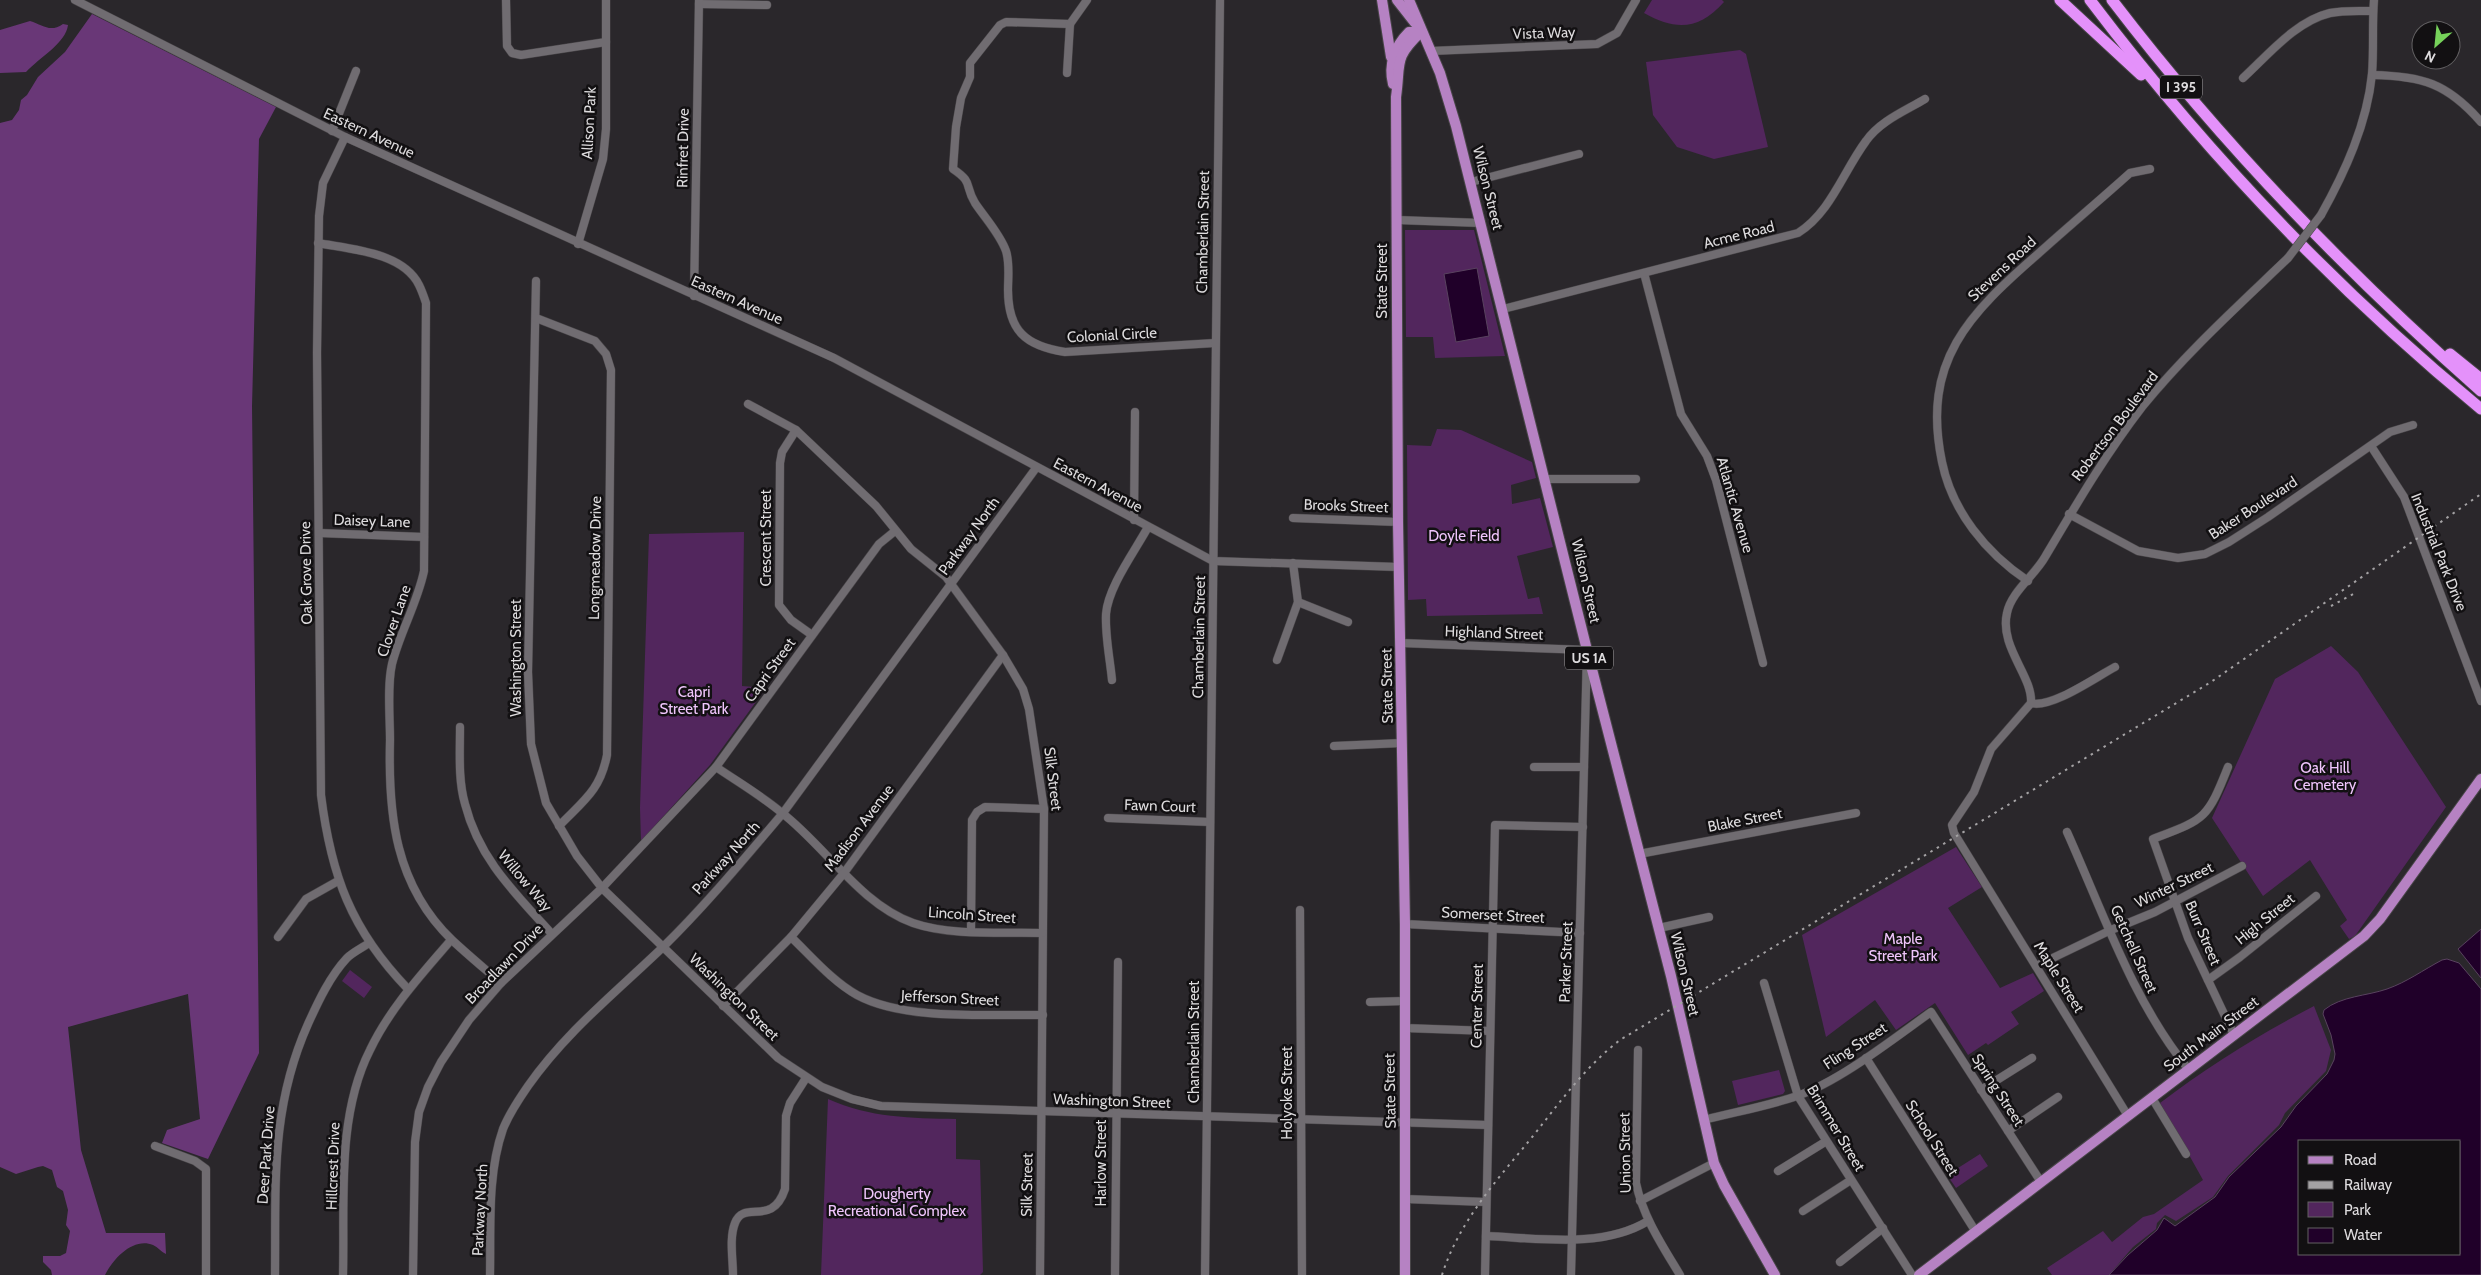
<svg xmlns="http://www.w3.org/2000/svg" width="2481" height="1275" viewBox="0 0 2481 1275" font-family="Cabin,sans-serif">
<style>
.green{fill:#52265d}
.forest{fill:#693777}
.water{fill:#200029;stroke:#59425f;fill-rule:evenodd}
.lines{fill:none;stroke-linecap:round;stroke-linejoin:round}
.minor-casing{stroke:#484548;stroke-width:9}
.major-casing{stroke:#484548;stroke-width:12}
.highway-casing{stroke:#484548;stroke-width:13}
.minor{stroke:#706c71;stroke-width:8}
.major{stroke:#b682c3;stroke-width:10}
.highway{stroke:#e491fa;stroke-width:11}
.rail{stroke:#a4a2a4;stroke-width:2;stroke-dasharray:2.5 5;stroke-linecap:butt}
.minor-bridge-casing{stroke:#484548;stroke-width:9;stroke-linecap:butt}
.minor-bridge{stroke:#706c71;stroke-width:8}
.labels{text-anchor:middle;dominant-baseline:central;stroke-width:5;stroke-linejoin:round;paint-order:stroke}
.shield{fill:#121012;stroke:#a09ea0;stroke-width:1}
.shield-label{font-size:14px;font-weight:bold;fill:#dddbdd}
.street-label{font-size:15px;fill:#dddbdd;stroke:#121012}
.park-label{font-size:15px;fill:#f0c5fc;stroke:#121012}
</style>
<rect width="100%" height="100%" fill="#2a272b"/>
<g class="green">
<path d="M 1652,0 L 1722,0 L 1724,2 C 1699,30 1676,31 1644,13 Z"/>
<path d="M 1740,50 L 1746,54 L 1768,147 L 1714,159 L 1677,147 L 1653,115 L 1646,62 Z"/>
<path d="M 1405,230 L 1474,230 L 1505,356 L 1435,358 L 1433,337 L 1406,337 Z"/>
<path d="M 1437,429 L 1461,430 L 1532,462 L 1536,478 L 1511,485 L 1512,504 L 1540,498 L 1553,547 L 1517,556 L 1528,599 L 1539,597 L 1543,614 L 1427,616 L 1426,599 L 1408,600 L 1407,445 L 1431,446 Z"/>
<path d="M 744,532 L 742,686 L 766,688 L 710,765 L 641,841 L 640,808 L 649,534 Z"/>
<path d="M 2331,646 L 2358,672 L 2446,807 L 2355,936 L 2349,939 L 2340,926 L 2347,920 L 2310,860 L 2263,896 L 2212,818 L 2275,679 Z"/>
<path d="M 1956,847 L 1982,887 L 1948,908 L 2000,988 L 2033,973 L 2044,991 L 2011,1012 L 2019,1024 L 1988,1045 L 1986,1043 L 1968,1055 L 1935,1003 L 1896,1030 L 1875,1000 L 1826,1037 L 1802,935 Z"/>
<path d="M 350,970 L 372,987 L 364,998 L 342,981 Z"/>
<path d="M 2314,1006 L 2331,1050 L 2326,1071 L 2285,1113 L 2279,1125 L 2228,1176 L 2213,1197 L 2176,1221 L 2165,1215 L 2157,1223 L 2156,1229 L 2133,1247 L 2109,1275 L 2052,1275 L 2047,1268 L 2103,1231 L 2112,1242 L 2143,1217 L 2154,1214 L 2203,1180 L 2160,1103 C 2208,1066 2260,1034 2314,1006 Z"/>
<path d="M 1779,1070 L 1785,1091 L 1783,1094 L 1738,1105 L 1732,1081 Z"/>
<path d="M 828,1099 C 870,1118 911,1118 956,1119 L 956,1159 L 980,1160 L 983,1272 L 980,1275 L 821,1275 Z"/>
<path d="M 1980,1154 L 1988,1166 L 1956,1188 L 1947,1175 Z"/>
</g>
<g class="forest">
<path d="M 92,14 L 276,107 L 259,139 L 252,406 L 259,1053 L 208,1159 L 162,1143 L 167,1130 L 200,1119 L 188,994 L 68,1027 L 81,1150 L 106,1233 L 165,1233 L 166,1254 C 161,1252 158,1247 153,1245 C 133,1237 113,1259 105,1275 L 52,1275 L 51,1270 L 43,1262 L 43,1256 L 60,1256 L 66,1253 L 70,1231 L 66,1225 L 68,1210 L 63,1191 L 57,1187 L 52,1170 L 43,1166 L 38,1167 L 16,1174 L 0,1167 L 0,123 L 12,120 L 19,110 L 21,100 L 27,95 L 38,77 L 65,52 Z"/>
<path d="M 30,21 C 43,25 50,33 63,24 L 68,25 C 66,43 40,57 26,72 L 0,73 L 0,30 Z"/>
</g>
<g class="water">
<path d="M 1477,268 L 1489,336 L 1456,342 L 1444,274 Z"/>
<path d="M 2481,929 L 2481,978 L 2458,949 Z"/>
<path d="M 2447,959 L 2459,963 L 2481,989 L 2481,1275 L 2109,1275 L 2128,1255 L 2157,1230 L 2164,1218 L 2175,1226 L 2215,1197 L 2229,1177 L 2281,1127 L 2296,1106 L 2327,1074 L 2334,1060 L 2335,1054 L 2331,1035 L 2323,1014 L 2324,1010 C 2341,996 2367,996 2387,989 C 2407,982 2423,970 2442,960 ZM 2300,1141 L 2460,1141 L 2460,1254 L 2300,1254 Z"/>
</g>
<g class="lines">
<defs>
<g id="minor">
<path d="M 75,0 L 345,137 L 834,358 L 1213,561 L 1399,567"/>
<path d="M 506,0 L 507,46 L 512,53 L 521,55 L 606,42"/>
<path d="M 699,4 L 767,5"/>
<path d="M 1070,24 L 1006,22 L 1000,25 L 970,63 L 970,77 L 961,98 L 956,127 L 953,169 C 974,183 964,185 975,203 C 985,218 1000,234 1006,251 C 1010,264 1008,277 1008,290 C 1008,331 1026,346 1065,352 L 1215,343"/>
<path d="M 1070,24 L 1087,0"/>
<path d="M 1431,51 L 1597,44 L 1617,33 L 1636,0"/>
<path d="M 1067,73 L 1070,24"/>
<path d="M 2372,75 C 2422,76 2447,83 2481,122"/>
<path d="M 2243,78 C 2268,55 2296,21 2330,13 C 2344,10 2359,11 2373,11"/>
<path d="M 332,131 L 356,71"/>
<path d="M 345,137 L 323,183 L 319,216 L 317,353 L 321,795 C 331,875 351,930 408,989"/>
<path d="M 1471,182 L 1579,154"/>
<path d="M 2321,215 C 2345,172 2367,124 2372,74 C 2374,49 2372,24 2374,0"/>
<path d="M 1397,220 L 1481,223"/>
<path d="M 318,243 C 349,249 403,252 419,285 C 422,291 424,297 426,303 L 424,571 C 417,604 400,632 392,664 C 387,686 390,717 390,740 C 388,815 395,885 452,940 C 468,955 485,969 501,983"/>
<path d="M 578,244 L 603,159 L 606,129 L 606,0"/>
<path d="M 1644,273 L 1681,414 L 1707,456 L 1716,480 L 1763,663"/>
<path d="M 536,281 L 528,672 L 531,744 L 546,803 L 577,856 L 602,888 L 778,1058 L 822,1087 L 852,1099 L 881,1106 L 1488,1125"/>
<path d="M 694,296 L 699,0"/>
<path d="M 1503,309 L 1798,233 C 1831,212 1843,172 1866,141 C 1880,121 1905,111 1925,99"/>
<path d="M 536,318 L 595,341 L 606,354 L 611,370 L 607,755 C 600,791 583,801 559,826"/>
<path d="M 748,404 L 796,430 L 876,506 L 911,549 L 946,577 L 1003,655 L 1023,689 L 1029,709 L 1044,809 L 1040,1275"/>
<path d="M 796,430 L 782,452 L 780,463 L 779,605 L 791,620 L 812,635"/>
<path d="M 2371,446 L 2404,497 L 2481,701"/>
<path d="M 1546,479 L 1636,479"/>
<path d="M 2069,514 L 2138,551 L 2178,558 L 2205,554 L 2229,542 L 2268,517 L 2390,432 L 2413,425"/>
<path d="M 1293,518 L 1398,522"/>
<path d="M 1134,520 L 1135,412"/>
<path d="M 319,533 L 424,537"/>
<path d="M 2028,581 C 1986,553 1952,511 1942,462 C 1921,361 1969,314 2039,253 C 2069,226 2100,200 2130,173 L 2150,169"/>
<path d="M 1298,602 L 1348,622"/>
<path d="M 1401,643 L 1587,650 L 1571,1275"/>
<path d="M 1277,660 L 1298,602 L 1293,563"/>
<path d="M 1112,680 C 1110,659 1105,636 1106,614 C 1108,587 1135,551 1148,527"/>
<path d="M 2031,703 C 2051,709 2096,677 2115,667"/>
<path d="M 460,727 C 460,752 458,780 465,804 C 479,859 515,893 552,934"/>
<path d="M 1334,746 L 1402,743"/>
<path d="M 716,767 C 738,782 762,796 782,813 C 825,846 860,904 913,923 C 950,936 1003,932 1042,933"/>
<path d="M 1534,767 L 1584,767"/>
<path d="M 2228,767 C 2207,820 2205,819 2153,839 L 2188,938 L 2234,1035"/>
<path d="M 1108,818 L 1210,822"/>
<path d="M 2067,832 C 2103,912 2133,1002 2189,1070"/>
<path d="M 1639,854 L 1856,813"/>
<path d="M 1300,910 L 1302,1275"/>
<path d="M 1405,924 L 1580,933"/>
<path d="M 1659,928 L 1709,917"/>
<path d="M 971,931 L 972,820 L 977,812 L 985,807 L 1044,809"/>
<path d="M 278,937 L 306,899 L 338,881"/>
<path d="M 791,937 C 811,956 832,981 857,995 C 905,1021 988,1014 1043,1015"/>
<path d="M 2036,966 L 2111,930 L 2155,912 L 2242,866"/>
<path d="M 2208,980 L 2240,957 L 2316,896"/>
<path d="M 1764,983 L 1798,1096 L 1912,1275"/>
<path d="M 1370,1002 L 1405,1001"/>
<path d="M 723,1006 L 791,937 L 844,873 L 1003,655"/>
<path d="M 1404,1028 L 1490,1031"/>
<path d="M 1638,1050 L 1636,1183 C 1643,1217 1662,1245 1680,1275"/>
<path d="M 1866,1058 L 1976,1232"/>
<path d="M 1981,1090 L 2032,1058"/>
<path d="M 2152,1098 L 2186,1154"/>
<path d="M 2128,1116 L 1954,833 L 1952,825 L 1974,792 L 1991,749 L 2031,703 C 2033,676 1999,647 2007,613 C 2011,592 2035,575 2045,557 C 2076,505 2105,455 2142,407 C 2186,353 2238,306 2288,258"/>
<path d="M 1704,1120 C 1735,1112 1768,1106 1797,1096 C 1840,1081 1893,1039 1931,1012 L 2041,1182"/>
<path d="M 2008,1131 L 2058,1097"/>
<path d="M 155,1146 L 195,1161 L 206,1169 L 206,1275"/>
<path d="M 1778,1171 L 1825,1142"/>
<path d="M 1405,1199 L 1486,1202"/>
<path d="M 1640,1201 L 1714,1163"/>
<path d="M 1803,1211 L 1851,1180"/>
<path d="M 1486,1236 C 1538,1238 1602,1249 1648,1221"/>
<path d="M 1840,1262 L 1883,1228"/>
<path d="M 275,1275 C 276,1185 270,1109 308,1024 C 318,1002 330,976 347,958 C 353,952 362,948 369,943"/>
<path d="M 343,1275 C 345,1202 336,1117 370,1050 C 390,1008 422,974 451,940"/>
<path d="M 413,1275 L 415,1142 L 419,1112 L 428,1087 L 441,1062 L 469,1020 L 501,983 L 602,888 L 716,767 L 879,544 L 895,531"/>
<path d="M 490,1275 C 491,1227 487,1175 503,1129 C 509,1114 519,1099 528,1086 C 566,1032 614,994 662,948 C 705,906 744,859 783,813 L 1036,468"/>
<path d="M 733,1275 C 733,1259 729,1238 735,1223 C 744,1199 772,1228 785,1189 L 786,1116 L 790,1103 L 806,1078"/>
<path d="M 1115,1275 L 1118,962"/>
<path d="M 1205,1275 L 1220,0"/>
<path d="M 1485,1275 L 1495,825 L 1583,827"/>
</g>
<g id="major">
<path d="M 1382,0 L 1391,57"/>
<path d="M 1397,0 L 1415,23"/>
<path d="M 1409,0 L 1440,73 L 1456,126 L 1587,650 L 1671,976 L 1714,1163 L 1724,1185 L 1775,1275"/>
<path d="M 1393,84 C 1388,64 1395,46 1409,32 L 1421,32"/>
<path d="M 1405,1275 L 1405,924 L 1398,522 L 1396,97 C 1401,62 1393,59 1421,32"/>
<path d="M 1919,1275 L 2364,936 L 2380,919 L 2481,779"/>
</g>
<g id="highway">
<path d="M 2060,0 L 2141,75"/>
<path d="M 2090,0 C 2205,152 2334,288 2481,409"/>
<path d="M 2112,0 C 2222,144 2346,272 2481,391"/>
<path d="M 2450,354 L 2481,379"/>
</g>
</defs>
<use href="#minor" class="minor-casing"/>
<use href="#major" class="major-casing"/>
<use href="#highway" class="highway-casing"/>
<use href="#minor" class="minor"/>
<use href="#major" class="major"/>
<use href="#highway" class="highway"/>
<g class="rail">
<path d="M 2331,606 L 2357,592"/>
<path d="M 1442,1275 C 1459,1221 1498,1179 1533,1136 C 1560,1102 1585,1067 1620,1040 L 2211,682 L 2481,494"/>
</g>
<defs>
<path id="minor-bridge" d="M 2288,258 L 2321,215"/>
</defs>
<use href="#minor-bridge" class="minor-bridge-casing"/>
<use href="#minor-bridge" class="minor-bridge"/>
</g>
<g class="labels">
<g class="shield">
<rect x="2160" y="75.5" width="42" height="23" rx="4"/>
<rect x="1565" y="646.5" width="48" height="23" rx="4"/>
</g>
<g class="shield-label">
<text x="2181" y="87">I 395</text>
<text x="1589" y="658">US 1A</text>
</g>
<g class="street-label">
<text transform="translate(1544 33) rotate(-2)">Vista Way</text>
<text transform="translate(589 123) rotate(-87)">Allison Park</text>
<text transform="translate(369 133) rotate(25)">Eastern Avenue</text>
<text transform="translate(683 148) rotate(-89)">Rinfret Drive</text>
<text transform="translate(1488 188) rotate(76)">Wilson Street</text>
<text transform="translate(1203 232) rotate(-89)">Chamberlain Street</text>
<text transform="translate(1739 235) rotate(-14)">Acme Road</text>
<text transform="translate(2002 269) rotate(-43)">Stevens Road</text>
<text transform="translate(1382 281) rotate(-90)">State Street</text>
<text transform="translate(737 300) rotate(24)">Eastern Avenue</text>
<text transform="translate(1112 335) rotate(-3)">Colonial Circle</text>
<text transform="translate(2115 426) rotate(-53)">Robertson Boulevard</text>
<text transform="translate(1098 485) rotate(28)">Eastern Avenue</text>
<text transform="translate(1735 505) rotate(74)">Atlantic Avenue</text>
<text transform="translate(1346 506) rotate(2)">Brooks Street</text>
<text transform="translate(2253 508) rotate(-33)">Baker Boulevard</text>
<text transform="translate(372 521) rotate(2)">Daisey Lane</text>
<text transform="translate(969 536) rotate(-54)">Parkway North</text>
<text transform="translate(766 538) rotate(-90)">Crescent Street</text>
<text transform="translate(2439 552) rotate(68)">Industrial Park Drive</text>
<text transform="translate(595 558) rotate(-89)">Longmeadow Drive</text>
<text transform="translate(306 573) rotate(-91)">Oak Grove Drive</text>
<text transform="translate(1586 581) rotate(77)">Wilson Street</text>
<text transform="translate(394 621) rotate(-71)">Clover Lane</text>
<text transform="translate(1494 633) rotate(2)">Highland Street</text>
<text transform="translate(1199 637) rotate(-89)">Chamberlain Street</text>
<text transform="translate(516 658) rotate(-90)">Washington Street</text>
<text transform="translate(770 670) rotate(-54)">Capri Street</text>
<text transform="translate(1387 686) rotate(-91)">State Street</text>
<text transform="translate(1053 779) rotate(83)">Silk Street</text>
<text transform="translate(1160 806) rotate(2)">Fawn Court</text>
<text transform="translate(1745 820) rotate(-11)">Blake Street</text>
<text transform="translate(859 828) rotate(-53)">Madison Avenue</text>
<text transform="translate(726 858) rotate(-48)">Parkway North</text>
<text transform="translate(525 881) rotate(50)">Willow Way</text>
<text transform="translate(2174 885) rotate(-26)">Winter Street</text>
<text transform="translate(972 915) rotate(4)">Lincoln Street</text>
<text transform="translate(1493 915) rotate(3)">Somerset Street</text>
<text transform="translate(2265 919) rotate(-39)">High Street</text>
<text transform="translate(2203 933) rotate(67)">Burr Street</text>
<text transform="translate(2134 949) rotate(66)">Getchell Street</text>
<text transform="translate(1566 962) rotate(-88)">Parker Street</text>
<text transform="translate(504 964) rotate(-46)">Broadlawn Drive</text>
<text transform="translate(1685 974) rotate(77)">Wilson Street</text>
<text transform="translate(2059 977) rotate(58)">Maple Street</text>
<text transform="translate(734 997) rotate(44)">Washington Street</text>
<text transform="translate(950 998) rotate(3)">Jefferson Street</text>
<text transform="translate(1477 1006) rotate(-89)">Center Street</text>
<text transform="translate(2211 1034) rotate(-37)">South Main Street</text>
<text transform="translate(1194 1042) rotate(-90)">Chamberlain Street</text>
<text transform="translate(1855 1046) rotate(-33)">Fling Street</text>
<text transform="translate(1998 1090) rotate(57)">Spring Street</text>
<text transform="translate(1390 1091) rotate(-91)">State Street</text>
<text transform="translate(1287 1093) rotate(-90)">Holyoke Street</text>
<text transform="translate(1112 1101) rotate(2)">Washington Street</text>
<text transform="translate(1836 1128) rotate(59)">Brimmer Street</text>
<text transform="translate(1932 1138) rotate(58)">School Street</text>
<text transform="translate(1625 1153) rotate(-91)">Union Street</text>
<text transform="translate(266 1155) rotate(-86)">Deer Park Drive</text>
<text transform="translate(1101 1163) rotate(-90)">Harlow Street</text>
<text transform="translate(333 1166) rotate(-88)">Hillcrest Drive</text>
<text transform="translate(1027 1185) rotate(-89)">Silk Street</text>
<text transform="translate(480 1210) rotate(-87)">Parkway North</text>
</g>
<g class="park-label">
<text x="1464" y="536">Doyle Field</text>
<text x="694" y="692">Capri<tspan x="694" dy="17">Street Park</tspan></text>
<text x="2325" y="768">Oak Hill<tspan x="2325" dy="17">Cemetery</tspan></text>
<text x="1903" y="939">Maple<tspan x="1903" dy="17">Street Park</tspan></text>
<text x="897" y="1194">Dougherty<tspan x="897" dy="17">Recreational Complex</tspan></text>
</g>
</g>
<rect x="2298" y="1140" width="162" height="115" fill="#121012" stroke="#636163"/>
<rect x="2308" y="1156" width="25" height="8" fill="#b682c3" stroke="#636163"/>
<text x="2344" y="1165" font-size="15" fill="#dddbdd">Road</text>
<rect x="2308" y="1181" width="25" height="8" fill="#a4a2a4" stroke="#636163"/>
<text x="2344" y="1190" font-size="15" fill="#dddbdd">Railway</text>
<rect x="2308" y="1202" width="25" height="15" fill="#52265d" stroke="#636163"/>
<text x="2344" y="1215" font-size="15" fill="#dddbdd">Park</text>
<rect x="2308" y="1228" width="25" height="15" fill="#200029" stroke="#636163"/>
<text x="2344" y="1240" font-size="15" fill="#dddbdd">Water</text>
<g transform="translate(2436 45) rotate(207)"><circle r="24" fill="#121012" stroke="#636163"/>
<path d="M0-4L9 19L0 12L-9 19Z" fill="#76d25a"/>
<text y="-8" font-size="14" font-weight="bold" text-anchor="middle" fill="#dddbdd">N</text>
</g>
</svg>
